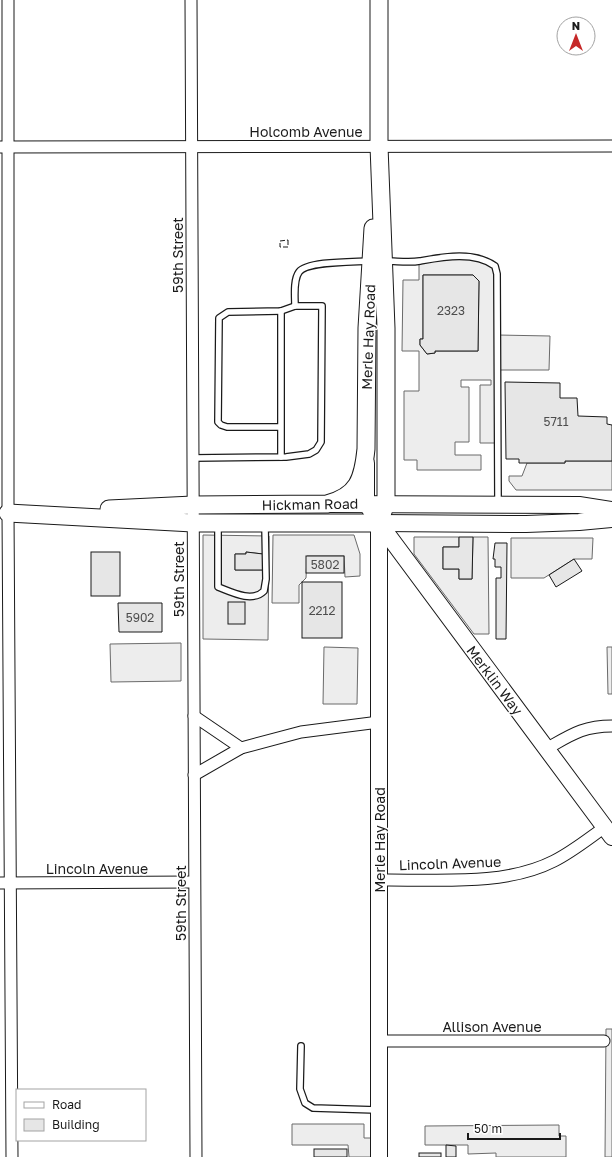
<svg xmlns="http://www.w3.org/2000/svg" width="612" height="1157" viewBox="0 0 612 1157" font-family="'Golos Text',sans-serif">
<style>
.parking{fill:#ededed;stroke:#6a6a6a;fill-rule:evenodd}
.building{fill:#e6e6e6;stroke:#1a1a1a}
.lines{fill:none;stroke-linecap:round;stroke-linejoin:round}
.lane-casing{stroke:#1a1a1a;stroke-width:8}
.street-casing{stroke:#1a1a1a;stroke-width:13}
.secondary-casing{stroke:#1a1a1a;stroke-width:18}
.primary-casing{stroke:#1a1a1a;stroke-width:19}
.lane{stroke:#fff;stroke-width:5.5}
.street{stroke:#fff;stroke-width:11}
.secondary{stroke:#fff;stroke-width:16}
.primary{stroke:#fff;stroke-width:17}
.fence{stroke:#1a1a1a;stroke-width:1;stroke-dasharray:5 2;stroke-linecap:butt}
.labels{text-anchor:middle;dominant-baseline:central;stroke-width:3;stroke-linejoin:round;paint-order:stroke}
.number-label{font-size:12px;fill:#4d4d4d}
.street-label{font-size:14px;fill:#1a1a1a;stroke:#fff}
</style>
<rect width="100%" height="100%" fill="#fff"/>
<g class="parking">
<path d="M 480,258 L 495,266 L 497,335 L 550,336 L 549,370 L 497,370 L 497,443 L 480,443 L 480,385 L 491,385 L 491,380 L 461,380 L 461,387 L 469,387 L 469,442 L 455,442 L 455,455 L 481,455 L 481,470 L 417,470 L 417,460 L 404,460 L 404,391 L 419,391 L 419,351 L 402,351 L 403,280 L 419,280 L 419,261 ZM 423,275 L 473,275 L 479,281 L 478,351 L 435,351 L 435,353 L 427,354 L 420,345 L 420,339 L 423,339 Z"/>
<path d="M 565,461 L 612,461 L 612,490 L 516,490 L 509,481 L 509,476 L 522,476 L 527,463 L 565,463 Z"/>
<path d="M 203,535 L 269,536 L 268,640 L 203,639 ZM 246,552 L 263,554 L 263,570 L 235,570 L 235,554 L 246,554 Z"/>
<path d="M 273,535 L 354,535 L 360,554 L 360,576 L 345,577 L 344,556 L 307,556 L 306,578 L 299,585 L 299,603 L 272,603 Z"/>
<path d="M 414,537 L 459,537 L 459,547 L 443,547 L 443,569 L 459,569 L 459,579 L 472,579 L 473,537 L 488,537 L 489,634 L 474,634 L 414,554 Z"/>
<path d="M 511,538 L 593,538 L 592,559 L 574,559 L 544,578 L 511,578 Z"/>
<path d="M 181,643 L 181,681 L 111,682 L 110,644 Z"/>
<path d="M 324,647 L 358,648 L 357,704 L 323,704 Z"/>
<path d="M 607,647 L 612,647 L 612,694 L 608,694 Z"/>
<path d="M 606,1029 L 612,1029 L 612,1157 L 605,1157 Z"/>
<path d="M 292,1124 L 364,1124 L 364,1138 L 373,1138 L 373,1157 L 349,1157 L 348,1145 L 292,1145 Z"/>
<path d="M 559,1125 L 559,1136 L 566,1136 L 566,1157 L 496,1157 L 496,1153 L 468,1154 L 468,1145 L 425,1145 L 425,1126 Z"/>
</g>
<g class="building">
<path d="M 423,275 L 473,275 L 479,281 L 478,351 L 435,351 L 435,353 L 427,354 L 420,345 L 420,339 L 423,339 Z"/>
<path d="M 505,382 L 560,383 L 560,398 L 577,398 L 578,416 L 607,417 L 607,424 L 612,425 L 612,461 L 565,461 L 565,463 L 519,463 L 519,459 L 506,459 Z"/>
<path d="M 459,537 L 473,537 L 472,579 L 459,579 L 459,569 L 443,569 L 443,547 L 459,547 Z"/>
<path d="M 495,543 L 507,543 L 506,639 L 496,639 L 496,578 L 501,578 L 501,567 L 495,567 L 495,559 L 493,559 Z"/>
<rect x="91" y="552" width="29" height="44"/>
<path d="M 246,552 L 263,554 L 263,570 L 235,570 L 235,554 L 246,554 Z"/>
<rect x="306" y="556" width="38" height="17"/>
<path d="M 574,559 L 582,571 L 556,587 L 549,575 Z"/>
<rect x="302" y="582" width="40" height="56"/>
<rect x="228" y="602" width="17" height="22"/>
<path d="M 118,603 L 162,603 L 162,632 L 119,632 Z"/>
<path d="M 446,1145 L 456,1146 L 456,1157 L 446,1157 Z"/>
<rect x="314" y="1149" width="33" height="8"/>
<rect x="419" y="1153" width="22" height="4"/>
</g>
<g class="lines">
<defs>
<g id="lane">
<path d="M 386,261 C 397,261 409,263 420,261 C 443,257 474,251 495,266 L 497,274 L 498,503"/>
<path d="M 280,427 L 227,427 L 221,425 L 218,422 L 219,318 L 228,312 L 281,311 L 295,306"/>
<path d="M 281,457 L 281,311"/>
<path d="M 193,458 L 286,457 L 309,454 L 316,450 L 321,442 L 322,306 L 295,306 C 295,297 293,280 299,272 C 307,261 354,262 369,261"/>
<path d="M 218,525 L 218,587 C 231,592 252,603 264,591 L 266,579 L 265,526"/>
<path d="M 301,1046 L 300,1089 L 305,1103 L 313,1108 L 377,1110"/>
</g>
<g id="street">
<path d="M 8,0 L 8,513 L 12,1157"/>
<path d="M 191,0 L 196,1157"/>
<path d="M 0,147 L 612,146"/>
<path d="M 194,716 L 241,748"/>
<path d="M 546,749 C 571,735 583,726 612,726"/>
<path d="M 194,775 L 241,748 L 301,732 L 379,722"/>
<path d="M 379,880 C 435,879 503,887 554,861 C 572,852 588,839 605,827"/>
<path d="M 0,883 L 194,882"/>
<path d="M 379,1041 L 604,1041"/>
</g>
<g id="secondary">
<path d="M 366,463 L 366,503 L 379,523 L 612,837"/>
<path d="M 328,504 L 579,505 L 612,510"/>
<path d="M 379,523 L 379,1157"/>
<path d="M 379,523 L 526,524 L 579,522 L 612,519"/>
</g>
<g id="primary">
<path d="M 109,509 L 193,505 L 327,504 C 358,496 363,479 366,449 L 367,328 L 373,228"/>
<path d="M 8,513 L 193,523 L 379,523 L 386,503 L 386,328 L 379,146 L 379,0"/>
</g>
</defs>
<use href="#lane" class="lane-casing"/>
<use href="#street" class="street-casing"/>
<use href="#secondary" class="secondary-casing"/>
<use href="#primary" class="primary-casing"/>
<use href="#lane" class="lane"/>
<use href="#street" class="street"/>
<use href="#secondary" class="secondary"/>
<use href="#primary" class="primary"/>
<path class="fence" d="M 288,240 L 288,247 L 280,247 L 280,241 Z"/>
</g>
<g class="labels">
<g class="number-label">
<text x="451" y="310">2323</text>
<text x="556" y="421">5711</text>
<text x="325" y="564">5802</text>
<text x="322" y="610">2212</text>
<text x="140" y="617">5902</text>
</g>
<g class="street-label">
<text x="306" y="131">Holcomb Avenue</text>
<text transform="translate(177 255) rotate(-90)">59th Street</text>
<text transform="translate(368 337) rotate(-88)">Merle Hay Road</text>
<text transform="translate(310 504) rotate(-1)">Hickman Road</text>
<text transform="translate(178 579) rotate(-90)">59th Street</text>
<text transform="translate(495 680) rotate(53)">Merklin Way</text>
<text transform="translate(379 840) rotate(-90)">Merle Hay Road</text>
<text transform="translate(450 863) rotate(-2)">Lincoln Avenue</text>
<text x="97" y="868">Lincoln Avenue</text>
<text transform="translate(180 903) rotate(-90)">59th Street</text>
<text x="492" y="1026">Allison Avenue</text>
</g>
</g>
<rect x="16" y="1089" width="130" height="52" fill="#ffffff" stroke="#a3a3a3"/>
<rect x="24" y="1102" width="20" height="6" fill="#ffffff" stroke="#a3a3a3"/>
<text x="52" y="1109" font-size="12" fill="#1a1a1a">Road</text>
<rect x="24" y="1119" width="20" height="12" fill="#e6e6e6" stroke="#a3a3a3"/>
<text x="52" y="1129" font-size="12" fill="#1a1a1a">Building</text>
<g transform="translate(576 36)"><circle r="19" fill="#ffffff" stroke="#a3a3a3"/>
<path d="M0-3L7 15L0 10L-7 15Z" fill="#c62828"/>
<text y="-6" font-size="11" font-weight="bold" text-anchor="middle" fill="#1a1a1a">N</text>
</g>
<path d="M468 1133v6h92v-6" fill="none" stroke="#1a1a1a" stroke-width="2"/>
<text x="474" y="1133" font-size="12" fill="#1a1a1a" stroke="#ffffff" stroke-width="3" paint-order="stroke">50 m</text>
</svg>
